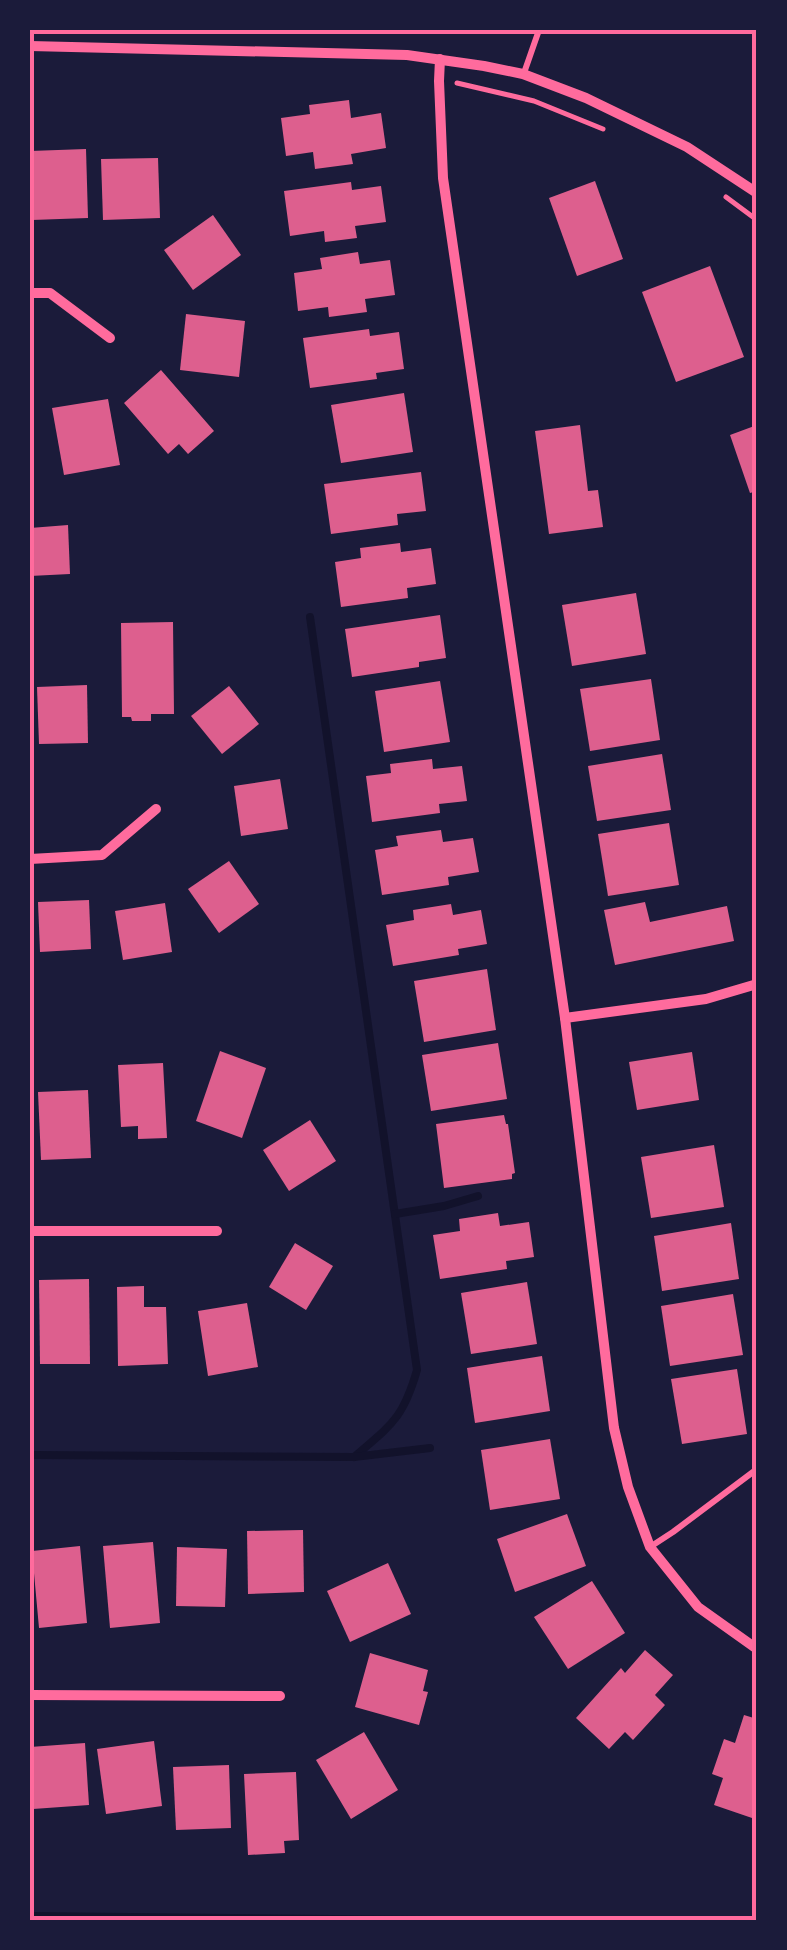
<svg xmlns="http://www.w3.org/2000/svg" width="787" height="1950" viewBox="0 0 787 1950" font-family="'Open Sans',sans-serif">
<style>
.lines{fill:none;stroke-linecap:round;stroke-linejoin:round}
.stream{stroke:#12122b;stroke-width:8}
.building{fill:#dd5f8e}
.path{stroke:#ff6b9d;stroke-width:5}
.service{stroke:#ff6b9d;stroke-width:6}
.minor{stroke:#ff6b9d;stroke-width:10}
.neatline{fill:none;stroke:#ff6b9d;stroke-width:4}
</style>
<rect width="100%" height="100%" fill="#1b1b3a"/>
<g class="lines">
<g class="stream">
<path d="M 310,617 L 417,1370 C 403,1419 391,1425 354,1457"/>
<path d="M 395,1214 L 444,1206 L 478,1196"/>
<path d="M 30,1455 L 354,1457 L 430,1448"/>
<path d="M 30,1916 L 435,1920"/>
</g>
</g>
<g class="building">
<path d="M 349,100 L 351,118 L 381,113 L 386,148 L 351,154 L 353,164 L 315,169 L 313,152 L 286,156 L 281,118 L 310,114 L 309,105 Z"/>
<path d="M 86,149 L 88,218 L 32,220 L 30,151 Z"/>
<path d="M 158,158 L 160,218 L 103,220 L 101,159 Z"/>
<path d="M 595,181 L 623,259 L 577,276 L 549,198 Z"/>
<path d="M 351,182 L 352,190 L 381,186 L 386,222 L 355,226 L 357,238 L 325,242 L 324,231 L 290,236 L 284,191 Z"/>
<path d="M 213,215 L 241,255 L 193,290 L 164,250 Z"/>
<path d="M 358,252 L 360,264 L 390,260 L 395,295 L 365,299 L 367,312 L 329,317 L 328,307 L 298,311 L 294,273 L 322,269 L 320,258 Z"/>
<path d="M 710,266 L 744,357 L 676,382 L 642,292 Z"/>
<path d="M 186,314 L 245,321 L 239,377 L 180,370 Z"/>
<path d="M 369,329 L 370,336 L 399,332 L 404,369 L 376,373 L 377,379 L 310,388 L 303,338 Z"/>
<path d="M 161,370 L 214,431 L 188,454 L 179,444 L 168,454 L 124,403 Z"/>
<path d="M 404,393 L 413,452 L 341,463 L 331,405 Z"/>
<path d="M 108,399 L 120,465 L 64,475 L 52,408 Z"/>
<path d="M 580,425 L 588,491 L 598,490 L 603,527 L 549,534 L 535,431 Z"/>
<path d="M 757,425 L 757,491 L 750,493 L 730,435 Z"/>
<path d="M 421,472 L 426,511 L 397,514 L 398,525 L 331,534 L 324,484 Z"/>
<path d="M 68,525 L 70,574 L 30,576 L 30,528 Z"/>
<path d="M 400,543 L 401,552 L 431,548 L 436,584 L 407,588 L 408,598 L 341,607 L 335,562 L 361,558 L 360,548 Z"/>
<path d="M 636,593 L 646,654 L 572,666 L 562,605 Z"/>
<path d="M 440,615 L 446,658 L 419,662 L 419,667 L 352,677 L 345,629 Z"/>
<path d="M 173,622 L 174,714 L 151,714 L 151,721 L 132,721 L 131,717 L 122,717 L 121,623 Z"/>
<path d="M 651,679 L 660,740 L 590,751 L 580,689 Z"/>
<path d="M 440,681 L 450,742 L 384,752 L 375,691 Z"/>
<path d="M 87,685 L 88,743 L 39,744 L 37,687 Z"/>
<path d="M 229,686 L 259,724 L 222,754 L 191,716 Z"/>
<path d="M 662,754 L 671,810 L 597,821 L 588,766 Z"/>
<path d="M 432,759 L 433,769 L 462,766 L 467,801 L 439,804 L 440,813 L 372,822 L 366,776 L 391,773 L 390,764 Z"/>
<path d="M 280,779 L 288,829 L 241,836 L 234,786 Z"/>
<path d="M 669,823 L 679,885 L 608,896 L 598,834 Z"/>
<path d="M 441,830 L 443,842 L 473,838 L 479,872 L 448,877 L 449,885 L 382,895 L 375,850 L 398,846 L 396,836 Z"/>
<path d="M 229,861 L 259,904 L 219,933 L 188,889 Z"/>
<path d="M 89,900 L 91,949 L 40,952 L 38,902 Z"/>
<path d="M 645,902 L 650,922 L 727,906 L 734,941 L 615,965 L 604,910 Z"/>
<path d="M 165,903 L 172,952 L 123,960 L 115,911 Z"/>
<path d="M 451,904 L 453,915 L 481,910 L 487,944 L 458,949 L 459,955 L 393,966 L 386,925 L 414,920 L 413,910 Z"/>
<path d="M 487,969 L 496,1030 L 424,1042 L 414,981 Z"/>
<path d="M 498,1043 L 507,1099 L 431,1111 L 422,1055 Z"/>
<path d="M 220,1051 L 266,1068 L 242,1138 L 196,1121 Z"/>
<path d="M 692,1052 L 699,1100 L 637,1110 L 629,1062 Z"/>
<path d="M 163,1063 L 167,1138 L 138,1139 L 138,1126 L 121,1127 L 118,1065 Z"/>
<path d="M 88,1090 L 91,1158 L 41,1160 L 38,1092 Z"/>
<path d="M 504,1115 L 506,1124 L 508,1124 L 515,1173 L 512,1174 L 512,1179 L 444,1188 L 436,1124 Z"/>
<path d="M 310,1120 L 336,1161 L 289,1191 L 263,1150 Z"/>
<path d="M 714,1145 L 724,1207 L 651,1218 L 641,1157 Z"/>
<path d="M 498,1213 L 500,1226 L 529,1222 L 534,1257 L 506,1261 L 507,1269 L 440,1279 L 433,1235 L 460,1231 L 459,1219 Z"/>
<path d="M 731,1223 L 739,1279 L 662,1291 L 654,1236 Z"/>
<path d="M 295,1243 L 333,1266 L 306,1310 L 269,1287 Z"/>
<path d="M 89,1279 L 90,1364 L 40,1364 L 39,1280 Z"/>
<path d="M 527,1282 L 537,1344 L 471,1354 L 461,1293 Z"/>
<path d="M 144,1286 L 144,1307 L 166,1307 L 168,1364 L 118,1366 L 117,1287 Z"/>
<path d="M 733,1294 L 743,1355 L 670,1366 L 661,1306 Z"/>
<path d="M 247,1303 L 258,1367 L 208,1376 L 198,1311 Z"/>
<path d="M 542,1356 L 550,1411 L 475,1423 L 467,1368 Z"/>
<path d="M 737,1369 L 747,1434 L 682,1444 L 671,1379 Z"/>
<path d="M 550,1439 L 560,1499 L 490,1510 L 481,1450 Z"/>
<path d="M 567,1514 L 586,1566 L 515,1592 L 497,1539 Z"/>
<path d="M 303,1530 L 304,1592 L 248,1594 L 247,1531 Z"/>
<path d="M 153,1542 L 160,1623 L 110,1628 L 103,1546 Z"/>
<path d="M 80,1546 L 87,1623 L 39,1628 L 32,1551 Z"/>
<path d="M 177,1547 L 227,1549 L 225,1607 L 176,1606 Z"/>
<path d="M 388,1563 L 411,1614 L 350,1642 L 327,1591 Z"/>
<path d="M 592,1581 L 625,1633 L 568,1669 L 534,1617 Z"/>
<path d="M 645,1650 L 673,1675 L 655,1695 L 665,1705 L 633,1740 L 625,1732 L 609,1749 L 576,1718 L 621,1668 L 625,1673 Z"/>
<path d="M 370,1653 L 428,1670 L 423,1691 L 428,1692 L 419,1725 L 355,1707 Z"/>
<path d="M 744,1715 L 757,1719 L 757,1802 L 752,1818 L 714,1805 L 723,1778 L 712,1774 L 724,1739 L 735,1743 Z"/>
<path d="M 364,1732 L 398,1790 L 351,1819 L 316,1760 Z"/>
<path d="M 154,1741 L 162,1806 L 106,1814 L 97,1749 Z"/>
<path d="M 85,1743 L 89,1805 L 33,1809 L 30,1747 Z"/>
<path d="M 229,1765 L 231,1828 L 176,1830 L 173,1767 Z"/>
<path d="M 296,1772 L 299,1840 L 284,1841 L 285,1853 L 248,1855 L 244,1774 Z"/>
</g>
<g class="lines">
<g class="path">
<path d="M 457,83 L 534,101 L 603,129"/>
<path d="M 726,197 L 757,220"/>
</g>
<g class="service">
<path d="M 524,73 L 539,30"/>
<path d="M 650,1547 L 673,1532 L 757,1469"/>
</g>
<g class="minor">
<path d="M 30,46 L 407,55 L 484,66 L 523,74 L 586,98 L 687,147 L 757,193"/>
<path d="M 440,59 L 439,81 L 443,178 L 565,1018 L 614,1428 L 628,1487 L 650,1547 L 698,1607 L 757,1649"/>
<path d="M 30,293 L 50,293 L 110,338"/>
<path d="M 30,859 L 102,855 L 156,809"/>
<path d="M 565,1018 L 706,999 L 757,984"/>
<path d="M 30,1231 L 217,1231"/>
<path d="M 30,1695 L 280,1696"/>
</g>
</g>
<rect width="787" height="1950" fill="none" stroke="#1b1b3a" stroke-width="65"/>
<rect x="32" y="32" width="722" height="1886" class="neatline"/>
</svg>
